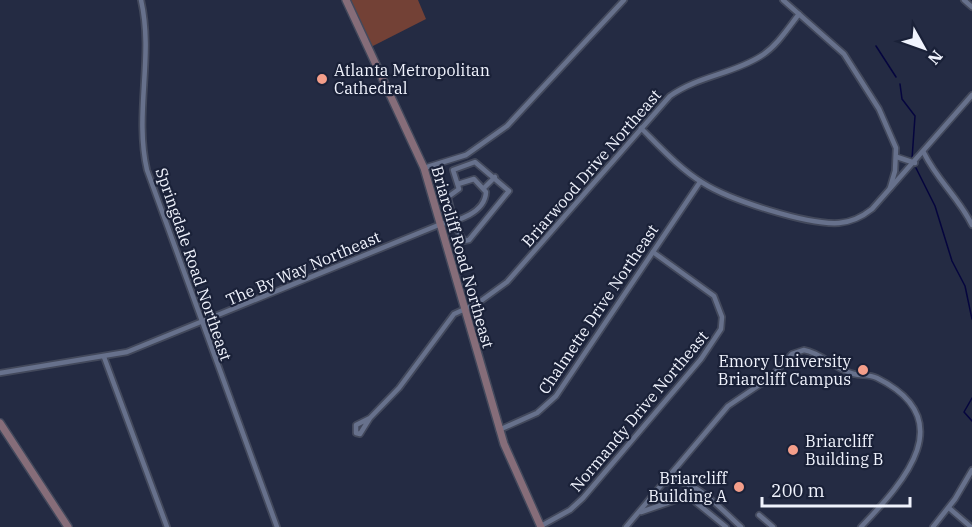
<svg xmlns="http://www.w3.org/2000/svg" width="972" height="527" viewBox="0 0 972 527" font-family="'IBM Plex Serif',serif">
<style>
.green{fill:#734136}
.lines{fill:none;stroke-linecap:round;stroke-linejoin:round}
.stream{stroke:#05053e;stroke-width:1.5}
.street-casing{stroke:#43495c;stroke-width:8}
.secondary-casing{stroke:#43495c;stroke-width:10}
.street{stroke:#67718c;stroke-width:4.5}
.secondary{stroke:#866d79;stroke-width:7}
.poi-dot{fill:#f49e8a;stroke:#1a2138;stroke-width:2}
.labels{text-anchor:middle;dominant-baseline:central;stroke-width:4.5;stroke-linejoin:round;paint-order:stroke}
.poi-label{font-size:16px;fill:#f0f3fd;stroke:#1a2138;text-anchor:start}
.street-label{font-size:16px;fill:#f0f3fd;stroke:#1a2138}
</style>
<rect width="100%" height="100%" fill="#242b43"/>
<path class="green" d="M 346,0 L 418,0 L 426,19 L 369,48 Z"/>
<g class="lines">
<g class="stream">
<path d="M 876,46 L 896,77"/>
<path d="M 900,84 L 902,99 L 915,116 L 912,159"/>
<path d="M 916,168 L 935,206 L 952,261 L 965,286 L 972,319"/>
<path d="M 972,398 L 964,412 L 972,421"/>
</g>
<defs>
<g id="street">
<path d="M 141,0 C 154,57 134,113 147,170 L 277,527"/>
<path d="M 783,0 L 844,54 L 879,109 L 896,148 L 895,171 L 890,188"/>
<path d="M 964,0 L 972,7"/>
<path d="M 641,128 C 660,147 680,169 703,183 C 730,200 807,225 839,223 C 852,222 862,217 872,209 L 972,95"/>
<path d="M 924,153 C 937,180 959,198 972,225"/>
<path d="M 897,157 L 915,163"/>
<path d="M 475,162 L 509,191 L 469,240 L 464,241 L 455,226 L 448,197 L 459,189 L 453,170 Z"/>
<path d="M 424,168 L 466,155 L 507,126 L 624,0"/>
<path d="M 484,188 L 495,177"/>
<path d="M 104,357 L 167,527"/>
<path d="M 0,373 L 127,352 L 441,224 C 458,221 485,213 486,192 L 474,179 L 458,184"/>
<path d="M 370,418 L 356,425 L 356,433 L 360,434 L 370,418 L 399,388 L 454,314 L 478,303 L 507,282 L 670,96 C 698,76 733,74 761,56 C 777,46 788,28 799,14"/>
<path d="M 499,430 L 537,413 L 556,396 L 700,182"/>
<path d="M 665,483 C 693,474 721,510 741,527"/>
<path d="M 949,508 L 971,527"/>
<path d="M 641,512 L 688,496 L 726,527"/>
<path d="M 759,515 L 773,527"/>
<path d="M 541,526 L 570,510 L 583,498 L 701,359 L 721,329 L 722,317 L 714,296 L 653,252"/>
<path d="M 626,527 L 728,406 L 771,377 L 792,354 L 804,350 C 822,353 836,370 854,374 C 861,376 869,374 877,378 C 960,419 906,480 861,527"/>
<path d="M 933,527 L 955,499 L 972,470"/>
</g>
<g id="secondary">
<path d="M 346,0 L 424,168 L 504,444 L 541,527"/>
<path d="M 0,423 L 68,527"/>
</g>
</defs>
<use href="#street" class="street-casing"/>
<use href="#secondary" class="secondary-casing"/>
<use href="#street" class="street"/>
<use href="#secondary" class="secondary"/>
</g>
<g class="poi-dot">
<circle cx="322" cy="79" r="6"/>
<circle cx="863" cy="370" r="6"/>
<circle cx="793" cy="450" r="6"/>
<circle cx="739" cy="487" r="6"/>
</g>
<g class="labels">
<g class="poi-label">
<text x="334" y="70">Atlanta Metropolitan<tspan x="334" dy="18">Cathedral</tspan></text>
<text x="851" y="361" text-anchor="end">Emory University<tspan x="851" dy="18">Briarcliff Campus</tspan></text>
<text x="805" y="441">Briarcliff<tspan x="805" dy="18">Building B</tspan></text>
<text x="727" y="478" text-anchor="end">Briarcliff<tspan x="727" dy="18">Building A</tspan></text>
</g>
<g class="street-label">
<text transform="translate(591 168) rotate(-49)">Briarwood Drive Northeast</text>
<text transform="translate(463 257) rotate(74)">Briarcliff Road Northeast</text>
<text transform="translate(194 264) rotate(71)">Springdale Road Northeast</text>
<text transform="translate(303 268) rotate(-23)">The By Way Northeast</text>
<text transform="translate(598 309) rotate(-56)">Chalmette Drive Northeast</text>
<text transform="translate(639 411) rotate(-50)">Normandy Drive Northeast</text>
</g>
</g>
<g transform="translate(924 48) rotate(130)" stroke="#1a2138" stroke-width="4.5" paint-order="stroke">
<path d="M0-4.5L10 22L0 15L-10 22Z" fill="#f0f3fd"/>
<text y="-9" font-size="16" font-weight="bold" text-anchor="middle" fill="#f0f3fd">N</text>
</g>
<path d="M762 497v9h148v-9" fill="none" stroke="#f0f3fd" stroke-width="3"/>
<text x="771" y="497" font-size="18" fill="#f0f3fd" stroke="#1a2138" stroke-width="4.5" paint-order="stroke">200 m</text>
</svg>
